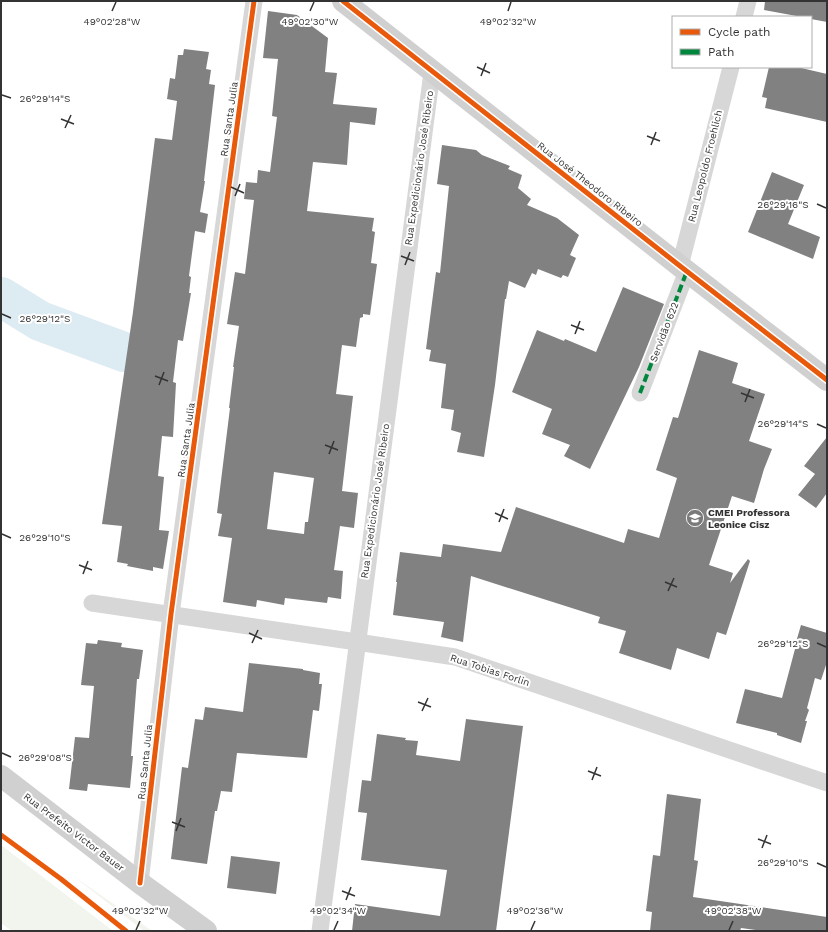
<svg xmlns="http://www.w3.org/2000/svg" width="828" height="932" viewBox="0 0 828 932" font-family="'Work Sans',sans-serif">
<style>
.green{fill:#f1f5ed}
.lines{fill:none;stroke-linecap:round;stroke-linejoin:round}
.river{stroke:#ddebf3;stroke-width:40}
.building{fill:#818181;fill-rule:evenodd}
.street{stroke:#d7d7d7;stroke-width:17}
.secondary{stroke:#d0d0d0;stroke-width:22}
.quiet{stroke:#00873e;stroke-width:4;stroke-dasharray:8 4;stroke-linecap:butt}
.cycleway-casing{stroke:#fff;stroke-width:8}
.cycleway{stroke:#e8590c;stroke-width:5}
.ticks{fill:none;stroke:#333;stroke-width:1.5}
.labels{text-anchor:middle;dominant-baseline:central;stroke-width:4;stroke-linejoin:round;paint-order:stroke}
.street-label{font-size:10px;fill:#333;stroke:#fff}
.poi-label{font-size:10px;font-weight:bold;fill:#333;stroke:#fff;text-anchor:start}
.ticks-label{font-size:10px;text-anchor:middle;fill:#333;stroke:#fff;stroke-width:4;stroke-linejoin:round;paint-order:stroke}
</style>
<rect width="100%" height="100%" fill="#fff"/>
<g class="green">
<path d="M 1,845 L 113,931 L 12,931 L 1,923 Z"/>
<path d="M 72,875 L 152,931 L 144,931 Z"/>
</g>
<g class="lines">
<path class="river" d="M 1,297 L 40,321 L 124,352"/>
</g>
<g class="building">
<path d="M 765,1 L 827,1 L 827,22 L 811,19 L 811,17 L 802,17 L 764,10 Z"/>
<path d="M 268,11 L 297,15 L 328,38 L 325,72 L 337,73 L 333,104 L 377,108 L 375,125 L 350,122 L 347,165 L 313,162 L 307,211 L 374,218 L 372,231 L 375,232 L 371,263 L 377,264 L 370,315 L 363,314 L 363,317 L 360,318 L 356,347 L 342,345 L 336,394 L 353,396 L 342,491 L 358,493 L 354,528 L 340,526 L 334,570 L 343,571 L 341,599 L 328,597 L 327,603 L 285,598 L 284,605 L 257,600 L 256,607 L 223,602 L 232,538 L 218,536 L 222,514 L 217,513 L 230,408 L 229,408 L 234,367 L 233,367 L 239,326 L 227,324 L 235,272 L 245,274 L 254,200 L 244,199 L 246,182 L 257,183 L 258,170 L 270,172 L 277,117 L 272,116 L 278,59 L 263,58 ZM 274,472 L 314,478 L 308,522 L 305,522 L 304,534 L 267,529 Z"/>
<path d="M 184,49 L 209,52 L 206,69 L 211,70 L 209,84 L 215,85 L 204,181 L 205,181 L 200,212 L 208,214 L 205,233 L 195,231 L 189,276 L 191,277 L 189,293 L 191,293 L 183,341 L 178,340 L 173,382 L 176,383 L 173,437 L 162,436 L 158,476 L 164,477 L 159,530 L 169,531 L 163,569 L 153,567 L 153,571 L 127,566 L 128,564 L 117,562 L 122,526 L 102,524 L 133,312 L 155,138 L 172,140 L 177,101 L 167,99 L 170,78 L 175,79 L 178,55 L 183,55 Z"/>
<path d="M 769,67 L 797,67 L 827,74 L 827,122 L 765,108 L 767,98 L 762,97 Z"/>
<path d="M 442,145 L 476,150 L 482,155 L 510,166 L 508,169 L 522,175 L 518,188 L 531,199 L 527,205 L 557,218 L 579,235 L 570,255 L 576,258 L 568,277 L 563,275 L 561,278 L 538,269 L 536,275 L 532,273 L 525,288 L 509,281 L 506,299 L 505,299 L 495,385 L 484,457 L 457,452 L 461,433 L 451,430 L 454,410 L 441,408 L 446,364 L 429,361 L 431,350 L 426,349 L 436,272 L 440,273 L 449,186 L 437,184 Z"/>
<path d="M 772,172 L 804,185 L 788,224 L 820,237 L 813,259 L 748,232 Z"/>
<path d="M 623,287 L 664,304 L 639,367 L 590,469 L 564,456 L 570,445 L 542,434 L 552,409 L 512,392 L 537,330 L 564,341 L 565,339 L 596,352 Z"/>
<path d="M 699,350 L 738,363 L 732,383 L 765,394 L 749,441 L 772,449 L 764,469 L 754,503 L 732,496 L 709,565 L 733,573 L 730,583 L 748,559 L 750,561 L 726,635 L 717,632 L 709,659 L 677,648 L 671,670 L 619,653 L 626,631 L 598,623 L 600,617 L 471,576 L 463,642 L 441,637 L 444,622 L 393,615 L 397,582 L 396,582 L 400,552 L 441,557 L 443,544 L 501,552 L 516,507 L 624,543 L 628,529 L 659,538 L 677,478 L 656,470 L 673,417 L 678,418 Z"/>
<path d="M 827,437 L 827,493 L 816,508 L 798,495 L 815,474 L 804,466 Z"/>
<path d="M 801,625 L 827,633 L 827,662 L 821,680 L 815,678 L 807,708 L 809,710 L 805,721 L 807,721 L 801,743 L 777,735 L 777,733 L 736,723 L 745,689 L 782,698 L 795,649 L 794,649 Z"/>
<path d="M 98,640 L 122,643 L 121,647 L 143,650 L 139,679 L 137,679 L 131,756 L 133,756 L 130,788 L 88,784 L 87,791 L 69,789 L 75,737 L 89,738 L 94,686 L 81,685 L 86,643 L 97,644 Z"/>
<path d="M 249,663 L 303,669 L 303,670 L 320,673 L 319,684 L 322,684 L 319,711 L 313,710 L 307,758 L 237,753 L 232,792 L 221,791 L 217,811 L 215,811 L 207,864 L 171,859 L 182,767 L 188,768 L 195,719 L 203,720 L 205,707 L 243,712 Z"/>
<path d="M 466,719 L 523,726 L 496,931 L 352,931 L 355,904 L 440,916 L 447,870 L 361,860 L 367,813 L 358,812 L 362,780 L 371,781 L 377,734 L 406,738 L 405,740 L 418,741 L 416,755 L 460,761 Z"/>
<path d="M 667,794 L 701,799 L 694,860 L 698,861 L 693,897 L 827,917 L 827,931 L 763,931 L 741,928 L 740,931 L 650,931 L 652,912 L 646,911 L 653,855 L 660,856 Z"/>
<path d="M 231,856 L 280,862 L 276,894 L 227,888 Z"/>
</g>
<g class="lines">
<g class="street">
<path d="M 744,17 L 748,1"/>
<path d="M 680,266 L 731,67"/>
<path d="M 640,393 L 687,271"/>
<path d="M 92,603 L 357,642 L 455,657 L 827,783"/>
<path d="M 140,883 L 171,614 L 254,1"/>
<path d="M 320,931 L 432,72"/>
</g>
<g class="secondary">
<path d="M 343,1 L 680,266 L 827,380"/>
<path d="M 1,776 L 140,883 L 206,931"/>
</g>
<path class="quiet" d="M 640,393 L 687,271"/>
<defs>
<g id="cycleway">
<path d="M 343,1 L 680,266 L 827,380"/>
<path d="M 1,835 L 61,879 L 126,931"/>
<path d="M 140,883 L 171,614 L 254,1"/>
</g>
</defs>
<use href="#cycleway" class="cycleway-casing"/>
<use href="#cycleway" class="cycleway"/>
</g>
<path class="ticks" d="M 112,11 L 116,2M 310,11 L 314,2M 508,11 L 511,2M 477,67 L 490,73M 481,76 L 486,63M 2,95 L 11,98M 61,119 L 74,124M 65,128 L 71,115M 647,136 L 660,141M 651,145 L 656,132M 231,187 L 244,193M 235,196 L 240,184M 817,204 L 826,208M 401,256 L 414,261M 405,265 L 410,252M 2,314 L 11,318M 571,325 L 584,330M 575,334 L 580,321M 155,376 L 168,381M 159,385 L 164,372M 741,393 L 754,398M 745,402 L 750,389M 817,424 L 826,428M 325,445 L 338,450M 329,454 L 334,441M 495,513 L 508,519M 499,522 L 504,509M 2,534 L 11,538M 79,565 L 92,570M 83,574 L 88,561M 665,582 L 677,587M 668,591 L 674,578M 249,633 L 262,639M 252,643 L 258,630M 817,643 L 826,647M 418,702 L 431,707M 422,711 L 428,698M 2,753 L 11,757M 588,771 L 601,776M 592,780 L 597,767M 172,822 L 185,827M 176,831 L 181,818M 758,839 L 771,844M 762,848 L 767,835M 817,863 L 826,867M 342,891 L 355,896M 346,900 L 351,887M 136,930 L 140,921M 334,930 L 338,921M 531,930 L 535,921M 729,930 L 733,921"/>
<defs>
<symbol id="school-disc" viewBox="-11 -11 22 22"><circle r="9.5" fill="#7a7a7a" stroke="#fff"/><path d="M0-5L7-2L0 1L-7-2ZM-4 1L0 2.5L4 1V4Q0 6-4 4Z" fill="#fff"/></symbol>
</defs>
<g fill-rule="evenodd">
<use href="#school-disc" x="685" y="508" width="20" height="20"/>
</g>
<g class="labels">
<g class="street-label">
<text transform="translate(229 119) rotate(-82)">Rua Santa Julia</text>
<text transform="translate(705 166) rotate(-76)">Rua Leopoldo Froehlich</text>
<text transform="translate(419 168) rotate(-82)">Rua Expedicionário José Ribeiro</text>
<text transform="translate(590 184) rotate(38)">Rua José Theodoro Ribeiro</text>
<text transform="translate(664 332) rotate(-69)">Servidão 622</text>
<text transform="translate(186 440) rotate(-82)">Rua Santa Julia</text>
<text transform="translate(375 501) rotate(-82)">Rua Expedicionário José Ribeiro</text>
<text transform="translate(490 670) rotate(18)">Rua Tobias Forlin</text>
<text transform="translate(145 762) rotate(-84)">Rua Santa Julia</text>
<text transform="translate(74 832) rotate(37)">Rua Prefeito Victor Bauer</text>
</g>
<g class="poi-label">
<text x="708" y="512">CMEI Professora<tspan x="708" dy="12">Leonice Cisz</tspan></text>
</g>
</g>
<g class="ticks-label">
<text x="508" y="25">49°02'32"W</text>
<text x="112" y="25">49°02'28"W</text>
<text x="310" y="25">49°02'30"W</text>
<text x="45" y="102">26°29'14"S</text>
<text x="783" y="208">26°29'16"S</text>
<text x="45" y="322">26°29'12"S</text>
<text x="783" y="427">26°29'14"S</text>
<text x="45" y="541">26°29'10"S</text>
<text x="783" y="647">26°29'12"S</text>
<text x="45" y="761">26°29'08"S</text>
<text x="783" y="866">26°29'10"S</text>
<text x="140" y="914">49°02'32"W</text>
<text x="338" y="914">49°02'34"W</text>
<text x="535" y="914">49°02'36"W</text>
<text x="733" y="914">49°02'38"W</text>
</g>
<rect width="828" height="932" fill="none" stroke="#333333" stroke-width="4"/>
<rect x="672" y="16" width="140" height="52" fill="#ffffff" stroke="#adadad"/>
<rect x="680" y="29" width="20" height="6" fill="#e8590c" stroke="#adadad"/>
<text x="708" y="36" font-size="12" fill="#333333">Cycle path</text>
<rect x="680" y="49" width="20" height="6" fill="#00873e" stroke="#adadad"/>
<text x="708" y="56" font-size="12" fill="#333333">Path</text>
</svg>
